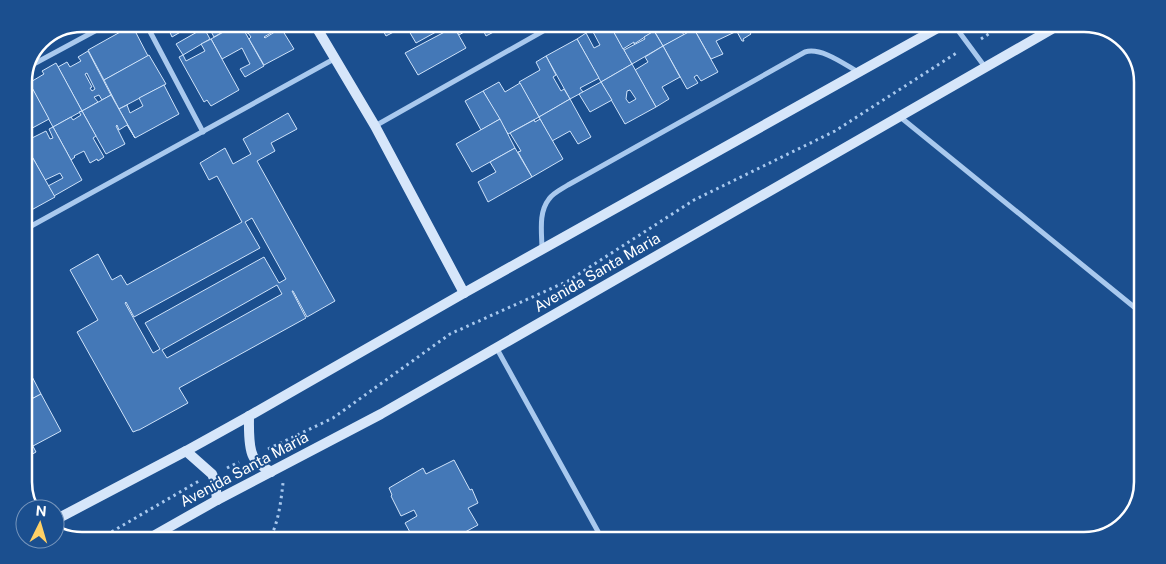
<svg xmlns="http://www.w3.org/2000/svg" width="1166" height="564" viewBox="0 0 1166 564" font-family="'Public Sans',sans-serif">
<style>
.building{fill:#4478b7;stroke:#cfe3fa;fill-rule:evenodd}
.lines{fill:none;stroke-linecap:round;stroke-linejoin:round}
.path{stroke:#a9c9ee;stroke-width:3;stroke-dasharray:2.5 4;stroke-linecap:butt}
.street{stroke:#a9c9ee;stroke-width:5}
.secondary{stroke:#d6e6fa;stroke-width:10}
.labels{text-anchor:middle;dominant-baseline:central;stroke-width:4;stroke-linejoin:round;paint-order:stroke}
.street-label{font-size:15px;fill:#fff;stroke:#1b4f8f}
.rim{fill:none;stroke:#fff;stroke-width:2.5}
</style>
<rect width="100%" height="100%" fill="#1b4f8f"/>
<g class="building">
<path d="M 170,24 L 194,24 L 172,37 L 167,26 Z"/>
<path d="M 207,24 L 223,25 L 226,30 L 214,37 Z"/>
<path d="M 223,25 L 236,25 L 226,30 Z"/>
<path d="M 236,25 L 241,25 L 264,66 L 245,77 L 240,69 L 250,64 L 242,48 L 222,59 L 211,39 Z"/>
<path d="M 241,25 L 279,25 L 281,27 L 264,37 L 265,38 L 281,28 L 294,49 L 264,65 L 249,39 L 251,37 L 248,33 L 247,33 L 246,31 L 247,30 L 245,31 Z"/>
<path d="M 380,25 L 405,26 L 386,36 Z"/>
<path d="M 406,26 L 444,26 L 445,27 L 416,43 Z"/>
<path d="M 453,26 L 474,26 L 459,35 Z"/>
<path d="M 481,26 L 505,26 L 486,36 Z"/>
<path d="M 454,27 L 466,48 L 418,75 L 405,53 Z"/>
<path d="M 598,27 L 611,27 L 632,64 L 601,82 L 577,39 L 586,33 L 594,48 L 600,45 L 592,30 Z"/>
<path d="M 611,27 L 652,27 L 654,31 L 634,44 L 634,42 L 623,49 Z"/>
<path d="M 652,27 L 664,27 L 664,29 L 667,27 L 685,27 L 681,30 L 684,35 L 663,46 Z"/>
<path d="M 697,27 L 735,28 L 737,31 L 716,41 L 723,54 L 711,59 L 694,29 Z"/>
<path d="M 204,28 L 210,39 L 183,55 L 176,44 Z"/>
<path d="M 735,28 L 747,28 L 751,34 L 743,39 L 744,41 L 742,41 Z"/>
<path d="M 134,29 L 148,56 L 104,80 L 88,50 L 122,31 Z"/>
<path d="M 694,29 L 718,72 L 701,81 L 697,75 L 694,77 L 698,83 L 687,89 L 663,46 Z"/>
<path d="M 654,31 L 663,46 L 632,64 L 624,50 L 645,39 L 644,37 Z"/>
<path d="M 211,39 L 239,90 L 211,106 L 207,100 L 204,102 L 179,57 L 183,55 L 186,61 L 205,51 L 201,44 Z"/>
<path d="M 577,39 L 599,78 L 580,88 L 583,92 L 570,99 L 546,56 Z"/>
<path d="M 663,46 L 680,77 L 662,87 L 669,99 L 656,107 L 635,70 L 648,62 L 645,57 Z"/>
<path d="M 88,51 L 111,95 L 102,100 L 99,95 L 94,97 L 98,102 L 82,111 L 58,67 L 67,62 L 70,67 L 81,61 L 78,57 ZM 87,73 L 95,89 L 92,91 L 90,88 L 92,87 L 85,74 Z"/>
<path d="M 149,55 L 166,84 L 119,109 L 104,80 Z"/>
<path d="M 546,56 L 556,75 L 553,77 L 561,91 L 564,89 L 570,99 L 539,117 L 519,82 L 540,70 L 536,62 Z"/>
<path d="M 56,63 L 82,111 L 53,127 L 29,83 L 44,74 L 42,71 Z"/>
<path d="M 632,64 L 656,107 L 625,124 L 601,82 ZM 630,90 L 636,99 L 629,103 L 626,99 L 627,91 Z"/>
<path d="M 29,82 L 49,119 L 25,132 L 24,130 L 24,85 Z"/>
<path d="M 499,82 L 505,92 L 520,83 L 539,117 L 508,134 L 483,91 Z"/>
<path d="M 601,82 L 612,100 L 590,112 L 579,94 Z"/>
<path d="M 164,85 L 179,114 L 135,138 L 119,109 L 127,105 L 130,113 L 143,106 L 139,98 Z"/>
<path d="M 483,91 L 500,119 L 481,130 L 465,101 Z"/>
<path d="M 111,95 L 135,138 L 127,125 L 119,130 L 117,125 L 116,126 L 125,144 L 106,154 L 82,111 Z"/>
<path d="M 570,99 L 591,137 L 578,144 L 570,131 L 552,141 L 539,117 Z"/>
<path d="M 82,111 L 96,136 L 93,138 L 104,157 L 98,161 L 97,159 L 90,163 L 84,151 L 74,156 L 75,157 L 71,160 L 53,127 L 71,117 L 73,120 L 81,115 L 79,112 Z"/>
<path d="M 288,113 L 297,129 L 271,143 L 275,151 L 257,161 L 335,301 L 307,317 L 293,291 L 292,291 L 306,318 L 179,388 L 188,403 L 139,430 L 138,430 L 133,432 L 77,332 L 98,320 L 70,270 L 98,254 L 112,280 L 121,275 L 127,285 L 242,222 L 217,176 L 209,180 L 200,163 L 225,148 L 233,164 L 251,154 L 243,139 ZM 252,218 L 286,279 L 279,283 L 264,257 L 145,323 L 160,349 L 153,353 L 125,303 L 126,302 L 134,317 L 260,248 L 245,222 ZM 277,285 L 282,294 L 167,358 L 162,350 Z"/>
<path d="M 500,119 L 515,148 L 472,172 L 456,144 Z"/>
<path d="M 540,119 L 563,159 L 532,177 L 518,152 L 521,151 L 510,133 L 534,120 L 535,122 Z"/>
<path d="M 53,127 L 82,180 L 54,196 L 48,186 L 63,178 L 60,173 L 45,180 L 24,142 L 46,131 L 50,139 L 53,138 L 49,129 Z"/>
<path d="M 26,146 L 55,197 L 26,213 L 24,209 L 24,147 Z"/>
<path d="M 515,148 L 532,177 L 488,202 L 478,182 L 496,172 L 490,162 Z"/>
<path d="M 24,361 L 41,394 L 24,403 Z"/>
<path d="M 41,394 L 61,431 L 33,446 L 24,429 L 24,403 Z"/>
<path d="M 24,429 L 36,452 L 24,459 Z"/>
<path d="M 454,460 L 470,490 L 472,489 L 478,503 L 468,508 L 478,525 L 456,537 L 454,532 L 445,537 L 412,536 L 405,523 L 417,516 L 414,510 L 401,516 L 391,496 L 392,495 L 389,488 L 423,468 L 426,474 Z"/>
</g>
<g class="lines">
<g class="path">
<path d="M 981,39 L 996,29"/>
<path d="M 268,449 L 333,418 L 450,334 L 568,281 L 694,200 L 835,131 L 958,52"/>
<path d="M 227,468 L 239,462"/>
<path d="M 106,535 L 199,481"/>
<path d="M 271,536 C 279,520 281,500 283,483"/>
</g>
<g class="street">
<path d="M 146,24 L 203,132"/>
<path d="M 957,29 L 985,67"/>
<path d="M 30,66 L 108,24"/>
<path d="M 899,116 L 1139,311"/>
<path d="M 375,126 L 552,26"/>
<path d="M 24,230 L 334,59"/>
<path d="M 542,250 C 542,233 538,213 549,199 C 553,193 562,189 568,185 L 805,52 C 821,47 844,64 858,72"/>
<path d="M 496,347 L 601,537"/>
</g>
<g class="secondary">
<path d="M 315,25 L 375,126 L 464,293"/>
<path d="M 249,416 C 249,427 248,446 253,456 C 256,463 265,468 271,472"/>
<path d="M 186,451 L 212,474 L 215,481 L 217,500"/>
<path d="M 55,520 L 186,451 L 249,416 L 464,293 L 936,29"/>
<path d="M 155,535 L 217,500 L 381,414 L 1052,29"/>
</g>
</g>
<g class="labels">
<g class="street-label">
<text transform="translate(597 272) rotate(-30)">Avenida Santa Maria</text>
<text transform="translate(244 469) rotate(-28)">Avenida Santa Maria</text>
</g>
</g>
<path d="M0 0H1166V564H0ZM82 32H1084A50 50 0 0 1 1134 82V482A50 50 0 0 1 1084 532H82A50 50 0 0 1 32 482V82A50 50 0 0 1 82 32Z" fill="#1b4f8f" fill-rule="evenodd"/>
<path class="rim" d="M82 32H1084A50 50 0 0 1 1134 82V482A50 50 0 0 1 1084 532H82A50 50 0 0 1 32 482V82A50 50 0 0 1 82 32Z"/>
<g transform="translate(40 524) rotate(5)"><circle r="24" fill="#1b4f8f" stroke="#7695bc"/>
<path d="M0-4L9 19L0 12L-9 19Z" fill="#ffd166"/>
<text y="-8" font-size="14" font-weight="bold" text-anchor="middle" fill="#ffffff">N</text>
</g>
</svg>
